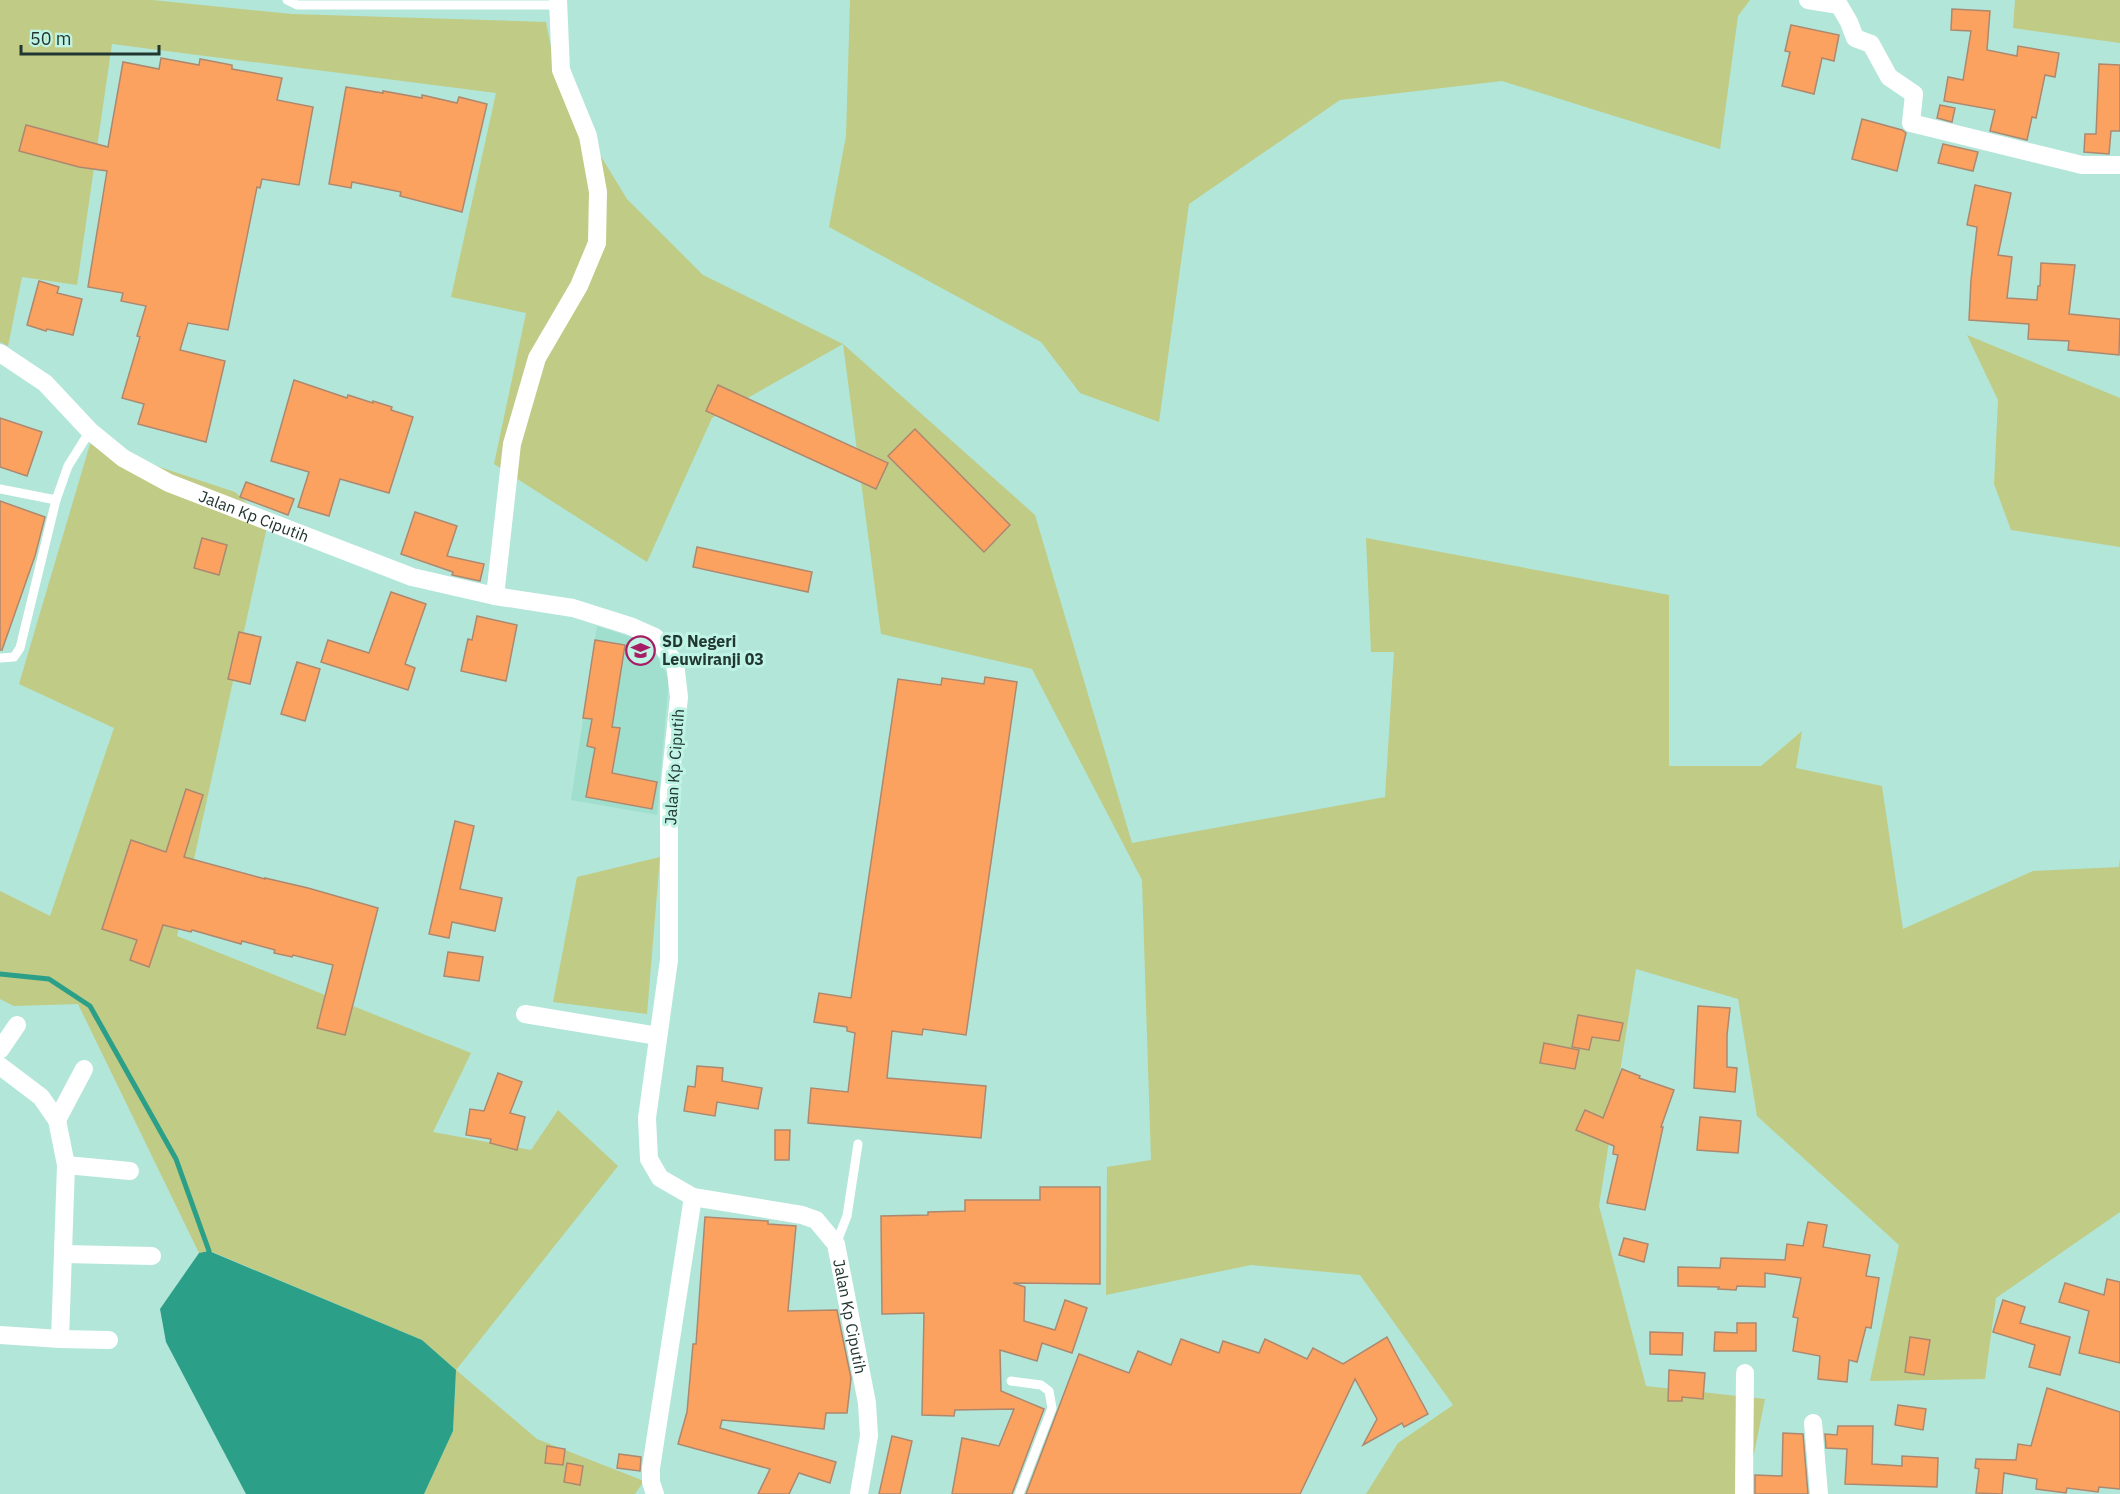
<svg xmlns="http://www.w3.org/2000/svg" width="2120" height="1494" viewBox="0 0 2120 1494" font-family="'IBM Plex Sans',sans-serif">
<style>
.built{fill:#a0decd}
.green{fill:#c0cb85}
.water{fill:#2b9f87}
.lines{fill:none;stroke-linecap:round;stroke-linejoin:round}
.stream{stroke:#2b9f87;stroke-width:5}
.building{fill:#fba261;stroke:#ad886f;stroke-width:1.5}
.service{stroke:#fff;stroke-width:9}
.minor{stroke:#fff;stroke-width:18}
.labels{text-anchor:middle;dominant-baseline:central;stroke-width:6;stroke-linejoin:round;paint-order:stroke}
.street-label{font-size:16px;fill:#213630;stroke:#bff4e5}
.poi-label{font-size:16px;font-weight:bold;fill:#213630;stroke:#bff4e5;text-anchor:start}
</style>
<rect width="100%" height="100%" fill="#b2e6d8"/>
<path class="built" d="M 597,626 L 649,643 L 669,678 L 657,815 L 571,800 Z"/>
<g class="green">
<path d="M 0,0 L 152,0 L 292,14 L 546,22 L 559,88 L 627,199 L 703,275 L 843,344 L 1035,515 L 1132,843 L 1385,797 L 1394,652 L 1371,652 L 1366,538 L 1669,595 L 1669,766 L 1761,766 L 1802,731 L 1796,768 L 1882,786 L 1903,929 L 2033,871 L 2119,867 L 2120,859 L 2120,1212 L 1996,1298 L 1985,1379 L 1870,1381 L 1899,1245 L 1757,1116 L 1738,999 L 1636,969 L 1599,1206 L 1646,1386 L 1765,1399 L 1746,1494 L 1366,1494 L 1398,1443 L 1453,1405 L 1360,1275 L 1251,1265 L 1106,1295 L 1107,1167 L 1151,1160 L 1142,880 L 1032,669 L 881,634 L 843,344 L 712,418 L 647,562 L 494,464 L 526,313 L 451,297 L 496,93 L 112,44 L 77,285 L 22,277 L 8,346 L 0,342 Z"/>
<path d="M 850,0 L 1750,0 L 1738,16 L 1720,149 L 1502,81 L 1340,100 L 1189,204 L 1159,422 L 1080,393 L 1041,342 L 829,227 L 846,136 Z"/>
<path d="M 2015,0 L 2120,0 L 2120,43 L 2013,28 Z"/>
<path d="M 1967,335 L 2120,398 L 2120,547 L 2011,530 L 1994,484 L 1998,400 Z"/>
<path d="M 90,444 L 235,492 L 268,522 L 177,936 L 471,1053 L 433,1132 L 531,1150 L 558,1110 L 618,1166 L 456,1370 L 537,1439 L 644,1481 L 635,1494 L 424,1494 L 453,1431 L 456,1370 L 422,1340 L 210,1251 L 199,1253 L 78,1004 L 14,1006 L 0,999 L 0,891 L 50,916 L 114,728 L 19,684 Z"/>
<path d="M 660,857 L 647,1014 L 553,1002 L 577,877 Z"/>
</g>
<path class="water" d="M 209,1251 L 422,1340 L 456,1370 L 453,1431 L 424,1494 L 246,1494 L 166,1342 L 160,1309 L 199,1253 Z"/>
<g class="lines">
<path class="stream" d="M 0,974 L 49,979 L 90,1006 L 176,1159 L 209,1251"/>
</g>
<g class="building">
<path d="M 1952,9 L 1990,11 L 1987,50 L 2017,56 L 2018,46 L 2059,53 L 2055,77 L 2045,75 L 2036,118 L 2032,117 L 2027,140 L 1990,131 L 1995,110 L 1944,101 L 1948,77 L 1963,80 L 1971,31 L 1951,30 Z"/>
<path d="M 1791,25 L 1839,35 L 1834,61 L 1822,58 L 1814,94 L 1782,86 L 1790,52 L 1785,51 Z"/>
<path d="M 161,58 L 199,65 L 200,59 L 232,65 L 232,69 L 282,78 L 277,100 L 313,107 L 299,185 L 262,179 L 260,188 L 257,187 L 228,330 L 188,323 L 180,350 L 225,361 L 206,442 L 138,424 L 144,404 L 122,398 L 140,337 L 137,336 L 146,306 L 121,301 L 123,293 L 88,287 L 107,171 L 79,167 L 19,151 L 26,125 L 108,147 L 123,62 L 159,69 Z"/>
<path d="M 2099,64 L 2120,65 L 2120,131 L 2111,131 L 2109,154 L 2084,152 L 2085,134 L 2096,134 Z"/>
<path d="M 346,87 L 383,93 L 383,91 L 422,98 L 422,95 L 457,103 L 459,97 L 487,104 L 462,212 L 400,196 L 401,192 L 352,182 L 351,188 L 329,184 Z"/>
<path d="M 1940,105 L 1955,108 L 1952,122 L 1937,118 Z"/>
<path d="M 1862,119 L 1902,130 L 1906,133 L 1897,171 L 1852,159 Z"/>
<path d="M 1943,144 L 1978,152 L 1973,171 L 1938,163 Z"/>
<path d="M 1975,185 L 2011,193 L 1998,255 L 2012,257 L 2007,298 L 2037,300 L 2038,286 L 2040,286 L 2041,263 L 2075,265 L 2069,314 L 2120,319 L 2119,355 L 2068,350 L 2069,341 L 2028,339 L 2029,324 L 1969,320 L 1971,280 L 1977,227 L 1967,225 Z"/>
<path d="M 39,281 L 59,287 L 57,293 L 82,299 L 73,335 L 47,329 L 46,331 L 27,325 Z"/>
<path d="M 294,380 L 347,398 L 348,395 L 373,403 L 373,401 L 392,407 L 391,410 L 413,417 L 389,493 L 340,479 L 329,516 L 298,507 L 309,472 L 271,461 Z"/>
<path d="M 718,385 L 888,463 L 876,489 L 706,411 Z"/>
<path d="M 0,418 L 42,432 L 27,476 L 0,467 Z"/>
<path d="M 915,429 L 1010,525 L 984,552 L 888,456 Z"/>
<path d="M 246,482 L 294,499 L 288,515 L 240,497 Z"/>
<path d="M 0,501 L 45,517 L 35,556 L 2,650 L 0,650 Z"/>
<path d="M 415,512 L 457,526 L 447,556 L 484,564 L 480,581 L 452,575 L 453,572 L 401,554 Z"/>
<path d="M 202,538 L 227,545 L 219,575 L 194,568 Z"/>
<path d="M 697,547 L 812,572 L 808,592 L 693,567 Z"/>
<path d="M 391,592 L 426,604 L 405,664 L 415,668 L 408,690 L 321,662 L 328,640 L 369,653 Z"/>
<path d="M 477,616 L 517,625 L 506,681 L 461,671 L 468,639 L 472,640 Z"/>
<path d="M 239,632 L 261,637 L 250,684 L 228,679 Z"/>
<path d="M 595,640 L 625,645 L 612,727 L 620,728 L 612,773 L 657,782 L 652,809 L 586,797 L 595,748 L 587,746 L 592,719 L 583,718 Z"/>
<path d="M 297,662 L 320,669 L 305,721 L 281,714 Z"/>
<path d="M 985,677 L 1017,682 L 966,1035 L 923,1029 L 922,1035 L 892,1031 L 887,1078 L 986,1086 L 981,1138 L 808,1123 L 811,1088 L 848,1092 L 855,1033 L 847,1031 L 847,1027 L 814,1022 L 819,993 L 851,998 L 898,679 L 941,685 L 942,678 L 984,684 Z"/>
<path d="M 186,789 L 203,795 L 184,857 L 265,879 L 265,878 L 308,888 L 378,908 L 345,1035 L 317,1028 L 333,965 L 293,955 L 292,957 L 274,953 L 275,950 L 242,941 L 241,944 L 192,930 L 191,932 L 163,925 L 149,967 L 130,960 L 137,940 L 102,929 L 131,840 L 166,852 Z"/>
<path d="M 455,821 L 474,826 L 460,889 L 502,898 L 495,931 L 452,922 L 449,938 L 429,934 Z"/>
<path d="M 448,952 L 483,957 L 479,981 L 444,976 Z"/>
<path d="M 1698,1006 L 1730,1008 L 1727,1035 L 1727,1067 L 1737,1068 L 1735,1092 L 1694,1088 Z"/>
<path d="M 1578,1015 L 1623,1023 L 1619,1041 L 1592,1037 L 1589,1050 L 1572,1047 Z"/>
<path d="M 1544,1043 L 1579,1050 L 1575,1069 L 1540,1063 Z"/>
<path d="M 697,1066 L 723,1068 L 722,1081 L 762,1088 L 758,1109 L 717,1102 L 715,1116 L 684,1111 L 688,1086 L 695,1087 Z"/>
<path d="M 1622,1069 L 1640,1076 L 1639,1078 L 1674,1090 L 1661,1127 L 1663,1127 L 1645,1210 L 1607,1203 L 1618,1155 L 1613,1154 L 1614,1146 L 1576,1130 L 1585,1110 L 1603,1118 Z"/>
<path d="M 498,1073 L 522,1082 L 510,1113 L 525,1117 L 517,1150 L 490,1143 L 491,1139 L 466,1135 L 470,1109 L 484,1111 Z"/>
<path d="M 1700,1117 L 1741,1121 L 1738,1153 L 1697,1150 Z"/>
<path d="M 775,1130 L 790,1130 L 789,1160 L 775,1160 Z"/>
<path d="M 1040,1187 L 1100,1187 L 1100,1284 L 1013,1283 L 1025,1287 L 1024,1321 L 1055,1330 L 1065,1300 L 1087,1308 L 1072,1353 L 1042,1343 L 1037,1361 L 1000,1350 L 1001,1391 L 1044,1409 L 1012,1494 L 952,1494 L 962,1438 L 999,1446 L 1014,1409 L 955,1410 L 954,1416 L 922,1415 L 924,1313 L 882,1314 L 881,1216 L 928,1215 L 928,1212 L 965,1211 L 965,1200 L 1040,1200 Z"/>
<path d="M 705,1217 L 766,1221 L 768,1221 L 768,1224 L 796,1226 L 788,1311 L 837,1310 L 851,1378 L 847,1413 L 826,1413 L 824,1429 L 722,1420 L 720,1428 L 836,1462 L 830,1483 L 799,1473 L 789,1494 L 758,1494 L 770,1469 L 678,1444 L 687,1412 L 693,1344 L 696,1344 Z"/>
<path d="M 1808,1222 L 1827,1225 L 1823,1247 L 1870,1255 L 1866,1276 L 1879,1278 L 1871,1328 L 1866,1327 L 1857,1362 L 1849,1360 L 1847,1382 L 1818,1379 L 1820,1356 L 1793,1351 L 1798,1318 L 1793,1317 L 1801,1278 L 1765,1273 L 1765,1287 L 1737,1286 L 1736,1290 L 1718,1289 L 1719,1287 L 1678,1286 L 1678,1267 L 1720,1268 L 1721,1258 L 1785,1260 L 1787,1244 L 1803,1246 Z"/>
<path d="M 1624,1238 L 1648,1244 L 1644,1262 L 1619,1255 Z"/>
<path d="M 2107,1279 L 2120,1282 L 2120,1363 L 2079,1353 L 2089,1311 L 2059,1302 L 2065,1283 L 2104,1295 Z"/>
<path d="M 2003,1300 L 2025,1307 L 2020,1323 L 2070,1337 L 2060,1375 L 2029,1367 L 2035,1345 L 1993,1332 Z"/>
<path d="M 1737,1323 L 1756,1323 L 1756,1351 L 1714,1351 L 1715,1332 L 1737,1333 Z"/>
<path d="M 1650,1332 L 1683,1333 L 1682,1355 L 1650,1354 Z"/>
<path d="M 1387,1337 L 1428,1414 L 1404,1427 L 1402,1423 L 1363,1445 L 1377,1419 L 1355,1379 L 1300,1494 L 1026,1494 L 1079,1354 L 1129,1373 L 1138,1351 L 1171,1365 L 1181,1339 L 1219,1353 L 1223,1341 L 1259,1353 L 1265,1339 L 1307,1359 L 1313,1348 L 1343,1364 Z"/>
<path d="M 1910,1337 L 1930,1340 L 1924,1375 L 1905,1372 Z"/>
<path d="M 1669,1370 L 1705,1373 L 1703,1399 L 1682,1397 L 1682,1401 L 1668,1401 Z"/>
<path d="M 2047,1388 L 2120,1412 L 2120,1489 L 2099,1487 L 2098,1492 L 2067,1488 L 2066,1493 L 2036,1489 L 2037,1479 L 2004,1473 L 2002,1494 L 1976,1493 L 1979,1469 L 1975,1468 L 1976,1459 L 2016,1460 L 2018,1444 L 2031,1446 Z"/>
<path d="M 1898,1405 L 1926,1409 L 1923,1430 L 1895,1425 Z"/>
<path d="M 1838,1426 L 1873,1426 L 1872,1464 L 1902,1466 L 1902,1456 L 1938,1458 L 1937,1487 L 1845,1484 L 1847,1449 L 1826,1448 L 1825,1434 L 1837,1435 Z"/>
<path d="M 1783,1433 L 1803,1434 L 1808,1494 L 1755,1494 L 1755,1475 L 1782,1476 Z"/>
<path d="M 892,1436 L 912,1441 L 900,1494 L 879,1494 Z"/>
<path d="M 547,1446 L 565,1449 L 563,1465 L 545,1463 Z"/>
<path d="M 619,1454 L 641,1457 L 640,1471 L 617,1468 Z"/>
<path d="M 567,1463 L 583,1466 L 580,1485 L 564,1482 Z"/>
</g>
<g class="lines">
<g class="service">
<path d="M 287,0 L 297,5 L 557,5"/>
<path d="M 0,489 L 56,500"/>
<path d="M 0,658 L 14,657 L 20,648 L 56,500 L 68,466 L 90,431"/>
<path d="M 836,1244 L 847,1216 L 858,1144"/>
<path d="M 1011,1381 L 1041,1385 L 1049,1391 L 1052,1408 L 1019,1494"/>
</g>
<g class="minor">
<path d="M 1808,0 L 1839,5 L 1849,22 L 1855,38 L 1871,44 L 1889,77 L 1914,94 L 1911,123 L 2082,165 L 2120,165"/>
<path id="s1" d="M 0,353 L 45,383 L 90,431 L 123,458 L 169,483 L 412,577 L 495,596 L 573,608 L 630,626 L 655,637 L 675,663 L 679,697 L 669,793 L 669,960 L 647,1118 L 649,1159 L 660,1178 L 693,1197 L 802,1215 L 816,1220 L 836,1244 L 867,1403 L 869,1436 L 859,1494"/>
<path d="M 495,596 L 512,444 L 537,358 L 579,286 L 597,243 L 598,192 L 588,136 L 561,70 L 558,0"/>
<path d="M 525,1014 L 658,1036"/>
<path d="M 0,1050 L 17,1025"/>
<path d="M 0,1066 L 41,1097 L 57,1120 L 66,1165 L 60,1339 L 0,1335"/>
<path d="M 57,1120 L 84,1069"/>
<path d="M 66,1165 L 130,1171"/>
<path d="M 64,1254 L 152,1256"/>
<path d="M 60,1339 L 109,1340"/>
<path d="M 1813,1423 L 1819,1494"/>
<path d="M 655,1494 L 651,1482 L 651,1468 L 693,1197"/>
<path d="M 1744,1494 L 1745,1373"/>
</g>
</g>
<defs>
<symbol id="school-ring" viewBox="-11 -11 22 22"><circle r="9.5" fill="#bff4e5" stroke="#a71e64" stroke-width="1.5"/><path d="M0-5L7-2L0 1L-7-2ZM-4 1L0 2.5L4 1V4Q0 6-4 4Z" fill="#a71e64"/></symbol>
</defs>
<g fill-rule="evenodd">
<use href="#school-ring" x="624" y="634" width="33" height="33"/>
</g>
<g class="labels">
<g class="street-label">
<text stroke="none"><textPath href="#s1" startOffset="306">Jalan Kp Ciputih</textPath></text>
<text transform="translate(674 767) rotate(-86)">Jalan Kp Ciputih</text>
<text stroke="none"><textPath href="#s1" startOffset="1548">Jalan Kp Ciputih</textPath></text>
</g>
<g class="poi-label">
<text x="662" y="641">SD Negeri<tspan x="662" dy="18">Leuwiranji 03</tspan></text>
</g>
</g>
<path d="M21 45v9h138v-9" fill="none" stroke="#213630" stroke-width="3"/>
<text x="30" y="45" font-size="18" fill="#213630" stroke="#bff4e5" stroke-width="4.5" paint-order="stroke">50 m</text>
</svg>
